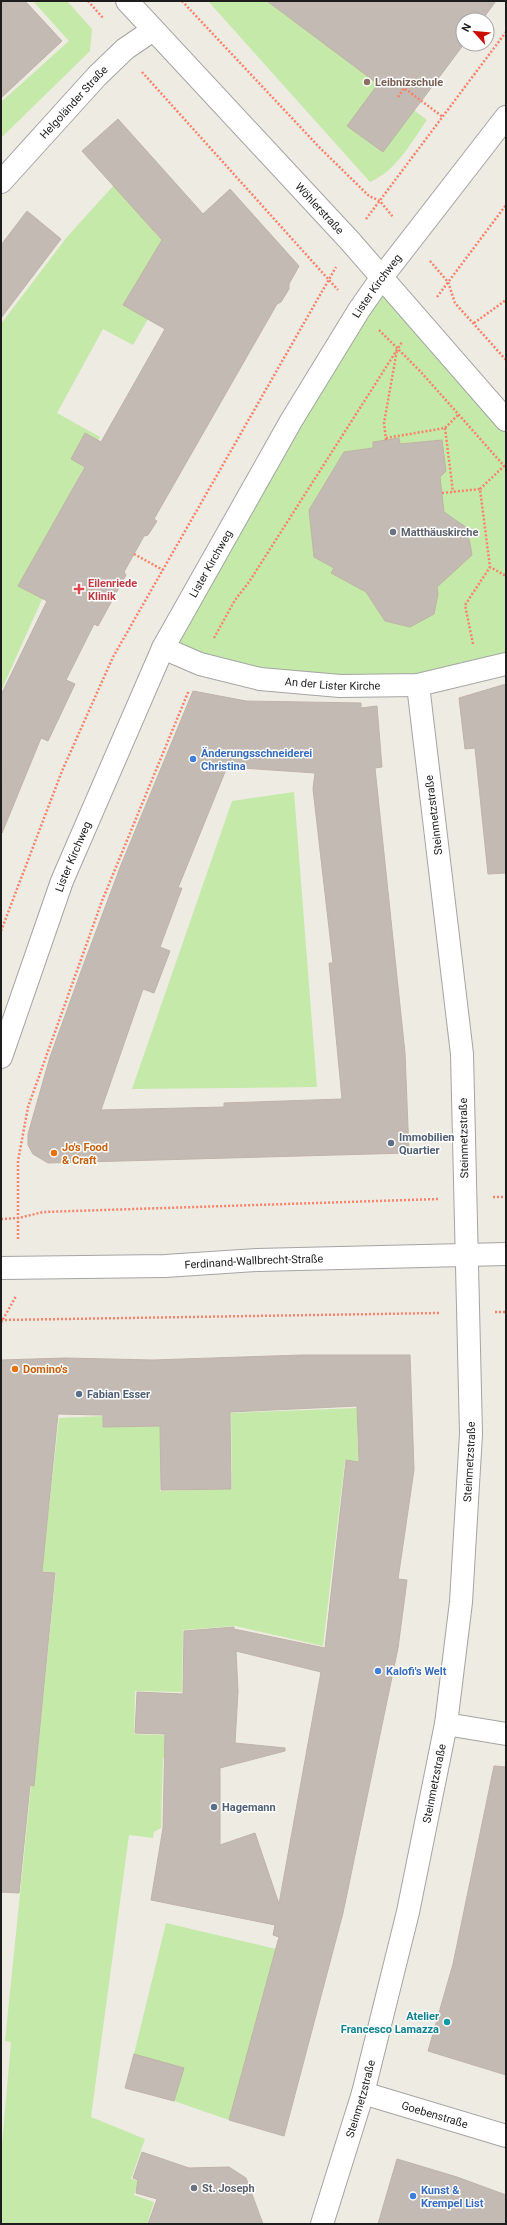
<svg xmlns="http://www.w3.org/2000/svg" width="507" height="2225" viewBox="0 0 507 2225" font-family="Roboto,sans-serif">
<style>
.grass{fill:#c4e9a9}
.building{fill:#c3bab3;stroke:#c0b3a6;fill-rule:evenodd}
.lines{fill:none;stroke-linecap:round;stroke-linejoin:round}
.minor-casing{stroke:#a4a4a4;stroke-width:24}
.tertiary-casing{stroke:#a4a4a4;stroke-width:24}
.path{stroke:#f9826a;stroke-width:2.5;stroke-dasharray:2 2;stroke-linecap:butt}
.minor{stroke:#fff;stroke-width:22}
.tertiary{stroke:#fff;stroke-width:22}
.education-dot{fill:#8d6e63;stroke:#fff;stroke-width:1.5}
.worship-dot{fill:#6b7280;stroke:#fff;stroke-width:1.5}
.health-dot{fill:#e0444e;stroke:#fff;stroke-width:1.5}
.shop-dot{fill:#3f7fe0;stroke:#fff;stroke-width:1.5}
.service-dot{fill:#5c6f8a;stroke:#fff;stroke-width:1.5}
.food-dot{fill:#e8710a;stroke:#fff;stroke-width:1.5}
.culture-dot{fill:#0f9aa8;stroke:#fff;stroke-width:1.5}
.labels{text-anchor:middle;dominant-baseline:central;stroke-width:3;stroke-linejoin:round;paint-order:stroke}
.education-label{font-size:11px;font-weight:bold;fill:#785e54;stroke:#fff;text-anchor:start}
.street-label{font-size:11px;fill:#1d1d1d;stroke:#fff}
.worship-label{font-size:11px;font-weight:bold;fill:#5b616d;stroke:#fff;text-anchor:start}
.health-label{font-size:11px;font-weight:bold;fill:#be3a42;stroke:#fff;text-anchor:start}
.shop-label{font-size:11px;font-weight:bold;fill:#366cbe;stroke:#fff;text-anchor:start}
.service-label{font-size:11px;font-weight:bold;fill:#4e5e75;stroke:#fff;text-anchor:start}
.food-label{font-size:11px;font-weight:bold;fill:#c56008;stroke:#fff;text-anchor:start}
.culture-label{font-size:11px;font-weight:bold;fill:#0d838f;stroke:#fff;text-anchor:end}
</style>
<rect width="100%" height="100%" fill="#eeebe3"/>
<g class="grass">
<path d="M 33,1 L 67,1 L 92,29 L 90,51 L 1,138 L 1,102 L 69,41 Z"/>
<path d="M 208,1 L 267,1 L 427,120 C 411,143 396,171 370,182 Z"/>
<path d="M 114,185 L 176,257 L 165,289 L 141,275 L 123,305 L 148,319 L 133,345 L 103,329 L 57,413 L 100,437 L 21,585 L 43,597 L 1,691 L 1,324 L 67,237 Z"/>
<path d="M 382,277 L 506,420 L 506,664 L 340,686 L 163,648 Z"/>
<path d="M 294,792 L 317,1087 L 132,1089 L 232,801 Z"/>
<path d="M 357,1408 L 358,1461 L 345,1460 L 323,1646 L 235,1626 L 183,1630 L 182,1692 L 135,1691 L 134,1734 L 180,1736 L 181,1759 L 163,1758 L 161,1828 L 154,1832 L 153,1838 L 129,1835 L 91,2117 L 145,2139 L 131,2179 L 139,2181 L 134,2195 L 154,2202 L 147,2224 L 1,2224 L 1,2156 L 11,2042 L 5,2041 L 31,1786 L 34,1786 L 56,1573 L 42,1571 L 59,1418 L 103,1416 L 103,1427 L 156,1426 L 157,1415 L 176,1437 L 160,1438 L 160,1491 L 232,1489 L 231,1413 Z"/>
<path d="M 166,1923 L 276,1949 L 229,2120 L 174,2101 L 183,2068 L 134,2054 Z"/>
</g>
<g class="building">
<path d="M 1,1 L 25,1 L 62,41 L 1,98 Z"/>
<path d="M 267,1 L 496,1 L 482,20 L 463,20 L 464,44 L 383,152 L 347,126 L 378,84 Z"/>
<path d="M 118,119 L 203,214 L 230,189 L 299,266 L 289,284 L 289,289 L 281,302 L 277,304 L 154,519 L 157,521 L 148,535 L 144,536 L 124,572 L 126,575 L 98,626 L 94,624 L 66,680 L 75,684 L 48,741 L 41,738 L 2,833 L 1,695 L 47,601 L 18,586 L 85,467 L 71,459 L 85,433 L 101,442 L 165,329 L 123,305 L 162,240 L 82,151 Z"/>
<path d="M 27,211 L 61,239 L 1,318 L 1,245 Z"/>
<path d="M 399,438 L 400,444 L 442,440 L 446,471 L 440,477 L 444,512 L 467,528 L 472,555 L 437,587 L 438,594 L 434,614 L 410,627 L 385,621 L 366,592 L 331,573 L 334,568 L 314,557 L 309,510 L 344,452 L 373,448 L 373,442 Z"/>
<path d="M 506,684 L 506,873 L 488,874 L 475,748 L 465,749 L 459,698 Z"/>
<path d="M 193,691 L 246,701 L 361,703 L 361,708 L 377,706 L 382,767 L 375,768 L 405,1053 L 409,1153 L 48,1163 L 33,1154 L 28,1145 L 28,1134 L 50,1057 L 83,966 L 121,865 ZM 227,767 L 315,773 L 313,789 L 333,963 L 329,963 L 342,1099 L 224,1103 L 224,1107 L 101,1110 L 143,989 L 154,993 L 170,951 L 160,947 L 182,888 L 178,888 Z"/>
<path d="M 302,1355 L 410,1355 L 414,1470 L 398,1579 L 407,1580 L 398,1648 L 343,1913 L 284,2136 L 229,2120 L 279,1937 L 273,1935 L 275,1925 L 151,1900 L 163,1828 L 165,1734 L 135,1733 L 137,1692 L 183,1694 L 184,1631 L 234,1627 L 234,1629 L 325,1648 L 346,1460 L 359,1462 L 357,1406 L 230,1412 L 231,1489 L 161,1490 L 160,1426 L 103,1427 L 103,1415 L 58,1414 L 42,1572 L 55,1573 L 34,1786 L 30,1785 L 19,1893 L 1,1892 L 1,1360 L 65,1358 L 153,1360 ZM 236,1651 L 321,1672 L 279,1904 L 255,1833 L 220,1845 L 220,1768 L 285,1751 L 285,1748 L 235,1743 L 238,1691 Z"/>
<path d="M 494,1766 L 506,1767 L 506,2075 L 428,2051 L 453,1964 Z"/>
<path d="M 134,2054 L 184,2068 L 174,2101 L 125,2088 Z"/>
<path d="M 142,2152 L 189,2168 L 229,2167 L 246,2178 L 263,2224 L 148,2224 L 157,2199 L 136,2193 L 138,2180 L 133,2178 Z"/>
<path d="M 397,2159 L 457,2177 L 506,2195 L 506,2224 L 378,2224 Z"/>
</g>
<g class="lines">
<defs>
<g id="minor">
<path id="s1" d="M 127,1 L 350,241 L 506,420"/>
<path id="s2" d="M 1,182 L 97,76 L 125,49 L 153,30"/>
<path id="s3" d="M 163,648 L 200,664 L 260,679 L 340,686 L 418,685 L 506,664"/>
<path d="M 446,1724 L 506,1734"/>
<path id="s4" d="M 363,2093 L 506,2136"/>
<path id="s5" d="M 322,2224 L 363,2093 L 408,1912 L 446,1724 L 461,1602 L 471,1434 L 462,1054 L 418,685"/>
</g>
<g id="tertiary">
<path id="s6" d="M 1,1057 L 62,881 L 163,648 L 291,421 L 359,310 L 382,277 L 506,117"/>
<path id="s7" d="M 1,1268 L 165,1266 L 257,1260 L 506,1254"/>
</g>
</defs>
<use href="#minor" class="minor-casing"/>
<use href="#tertiary" class="tertiary-casing"/>
<g class="path">
<path d="M 88,1 L 103,18"/>
<path d="M 182,1 L 320,148 L 369,196 L 380,201 L 393,217"/>
<path d="M 142,72 L 338,290"/>
<path d="M 398,97 L 404,88 L 443,117"/>
<path d="M 366,219 L 506,32"/>
<path d="M 430,261 L 448,282 L 455,303 L 506,360"/>
<path d="M 437,297 L 506,205"/>
<path d="M 474,323 L 506,300"/>
<path d="M 379,330 L 420,371 L 506,468"/>
<path d="M 445,428 L 453,492"/>
<path d="M 386,438 L 445,428 L 458,415"/>
<path d="M 386,440 L 384,423 L 397,350"/>
<path d="M 480,489 L 504,466"/>
<path d="M 442,493 L 480,489 L 490,567 L 506,576"/>
<path d="M 134,554 L 163,570"/>
<path d="M 214,638 L 235,600 L 249,582 L 402,342"/>
<path d="M 473,644 L 465,605 L 490,567"/>
<path d="M 1,931 L 62,771 L 113,657 L 336,267"/>
<path d="M 493,1197 L 506,1197"/>
<path d="M 1,1219 L 19,1218 L 43,1212 L 438,1199"/>
<path d="M 18,1239 L 18,1161 L 28,1107 L 102,901 L 189,690"/>
<path d="M 495,1312 L 506,1312"/>
<path d="M 1,1320 L 440,1313"/>
<path d="M 1,1323 L 16,1296"/>
</g>
<use href="#minor" class="minor"/>
<use href="#tertiary" class="tertiary"/>
</g>
<circle class="education-dot" cx="367" cy="82" r="4"/>
<g class="worship-dot">
<circle cx="393" cy="532" r="4"/>
<circle cx="194" cy="2188" r="4"/>
</g>
<path class="health-dot" d="M77 583h4v4h4v4h-4v4h-4v-4h-4v-4h4z"/>
<g class="shop-dot">
<circle cx="193" cy="759" r="4"/>
<circle cx="378" cy="1671" r="4"/>
<circle cx="413" cy="2196" r="4"/>
</g>
<g class="service-dot">
<circle cx="391" cy="1143" r="4"/>
<circle cx="79" cy="1394" r="4"/>
<circle cx="214" cy="1807" r="4"/>
</g>
<g class="food-dot">
<circle cx="54" cy="1153" r="4"/>
<circle cx="15" cy="1369" r="4"/>
</g>
<circle class="culture-dot" cx="447" cy="2022" r="4"/>
<g class="labels">
<g class="education-label">
<text x="375" y="82">Leibnizschule</text>
</g>
<g class="street-label">
<text stroke="none"><textPath href="#s2" startOffset="108">Helgoländer Straße</textPath></text>
<text stroke="none"><textPath href="#s1" startOffset="283">Wöhlerstraße</textPath></text>
<text stroke="none"><textPath href="#s6" startOffset="861">Lister Kirchweg</textPath></text>
<text stroke="none"><textPath href="#s6" startOffset="537">Lister Kirchweg</textPath></text>
<text stroke="none"><textPath href="#s3" startOffset="175">An der Lister Kirche</textPath></text>
<text transform="translate(434 815) rotate(-97)">Steinmetzstraße</text>
<text stroke="none"><textPath href="#s6" startOffset="213">Lister Kirchweg</textPath></text>
<text transform="translate(464 1138) rotate(-91)">Steinmetzstraße</text>
<text stroke="none"><textPath href="#s7" startOffset="253">Ferdinand-Wallbrecht-Straße</textPath></text>
<text stroke="none"><textPath href="#s5" startOffset="779">Steinmetzstraße</textPath></text>
<text stroke="none"><textPath href="#s5" startOffset="455">Steinmetzstraße</textPath></text>
<text stroke="none"><textPath href="#s5" startOffset="131">Steinmetzstraße</textPath></text>
<text stroke="none"><textPath href="#s4" startOffset="75">Goebenstraße</textPath></text>
</g>
<g class="worship-label">
<text x="401" y="532">Matthäuskirche</text>
<text x="202" y="2188">St. Joseph</text>
</g>
<g class="health-label">
<text x="88" y="583">Eilenriede<tspan x="88" dy="13">Klinik</tspan></text>
</g>
<g class="shop-label">
<text x="201" y="753">Änderungsschneiderei<tspan x="201" dy="13">Christina</tspan></text>
<text x="386" y="1671">Kalofi's Welt</text>
<text x="421" y="2190">Kunst &amp;<tspan x="421" dy="13">Krempel List</tspan></text>
</g>
<g class="service-label">
<text x="399" y="1137">Immobilien<tspan x="399" dy="13">Quartier</tspan></text>
<text x="87" y="1394">Fabian Esser</text>
<text x="222" y="1807">Hagemann</text>
</g>
<g class="food-label">
<text x="62" y="1147">Jo's Food<tspan x="62" dy="13">&amp; Craft</tspan></text>
<text x="23" y="1369">Domino's</text>
</g>
<g class="culture-label">
<text x="439" y="2016">Atelier<tspan x="439" dy="13">Francesco Lamazza</tspan></text>
</g>
</g>
<rect width="507" height="2225" fill="none" stroke="#1d1d1d" stroke-width="4"/>
<g transform="translate(475 32) rotate(297)"><circle r="19" fill="#ffffff" stroke="#a5a5a5"/>
<path d="M0-3L7 15L0 10L-7 15Z" fill="#ca0e01"/>
<text y="-6" font-size="11" font-weight="bold" text-anchor="middle" fill="#1d1d1d">N</text>
</g>
</svg>
